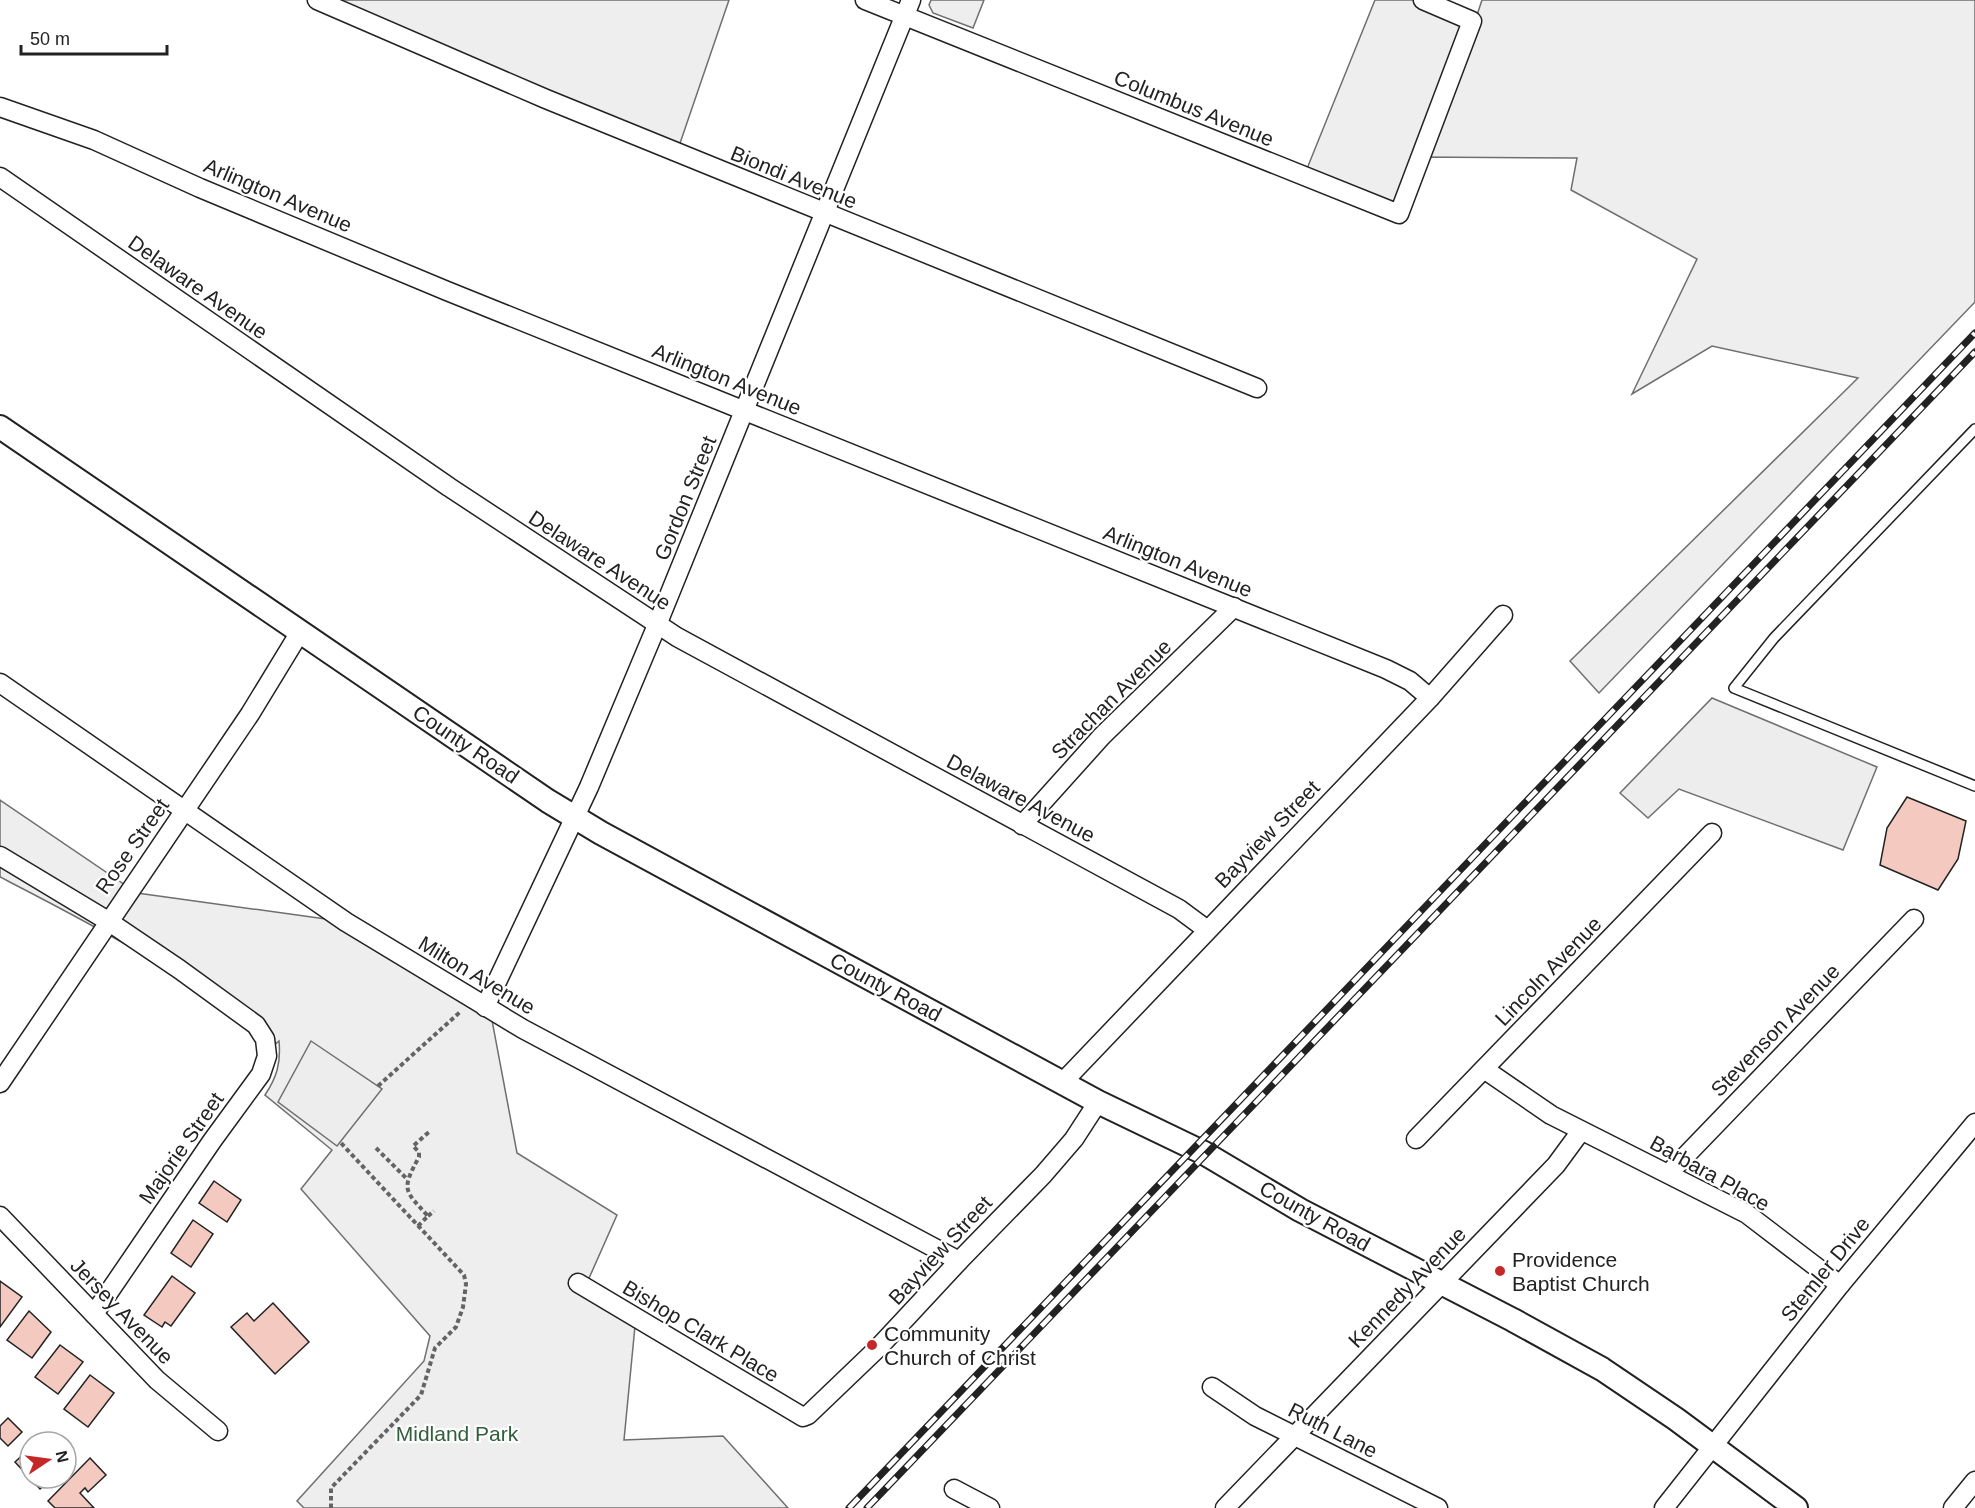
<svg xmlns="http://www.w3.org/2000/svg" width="1975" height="1508" viewBox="0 0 1975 1508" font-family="Helvetica,sans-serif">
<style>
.green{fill:#eee;stroke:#6f6f6f;stroke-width:1.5}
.parking{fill:#ededed;stroke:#6f6f6f;stroke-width:1.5}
.building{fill:#f3c9c0;stroke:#222;stroke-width:1.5}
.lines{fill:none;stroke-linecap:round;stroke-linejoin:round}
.service-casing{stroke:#222;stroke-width:12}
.minor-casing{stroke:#222;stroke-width:21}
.tertiary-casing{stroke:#222;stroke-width:26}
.path{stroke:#646464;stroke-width:4;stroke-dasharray:4.5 3;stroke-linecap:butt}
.service{stroke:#fff;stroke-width:9}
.minor{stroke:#fff;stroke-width:18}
.tertiary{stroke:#fff;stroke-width:22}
.rail-casing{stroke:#222;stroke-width:7}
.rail{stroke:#fff;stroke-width:4.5;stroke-dasharray:14;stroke-linecap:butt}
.poi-dot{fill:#c62828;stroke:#fff;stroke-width:2}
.labels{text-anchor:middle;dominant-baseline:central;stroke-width:4.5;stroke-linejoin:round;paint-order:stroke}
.street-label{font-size:21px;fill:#222;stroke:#fff}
.poi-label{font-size:21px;fill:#222;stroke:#fff;text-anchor:start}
.park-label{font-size:21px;fill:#2f5e38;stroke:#fff}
</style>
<rect width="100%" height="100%" fill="#fff"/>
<g class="green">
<path d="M 310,0 L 729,0 L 677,152 Z"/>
<path d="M 931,0 L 984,0 L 973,28 L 933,13 L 929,5 Z"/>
<path d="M 1375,0 L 1413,0 L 1475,21 L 1482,0 L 1975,0 L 1975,302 L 1599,693 L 1570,661 L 1858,378 L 1712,346 L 1632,394 L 1697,259 L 1571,190 L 1577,158 L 1417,157 L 1392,218 L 1302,181 Z"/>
<path d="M 0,800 L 137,893 L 333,920 L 491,1015 L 517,1153 L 617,1215 L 582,1294 L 635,1326 L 624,1440 L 723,1436 L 788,1508 L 304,1508 L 297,1501 L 424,1361 L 430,1336 L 301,1189 L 332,1150 L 265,1095 C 277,1077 281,1063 279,1041 L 270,1049 C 194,976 93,925 0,877 Z"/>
</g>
<g class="parking">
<path d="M 1712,698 L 1877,767 L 1843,850 L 1679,789 L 1648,818 L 1620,793 Z"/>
<path d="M 311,1041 L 382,1089 L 337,1146 L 278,1102 Z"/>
</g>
<g class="building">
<path d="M 1907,797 L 1966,821 L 1958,859 L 1938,890 L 1880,865 L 1887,828 Z"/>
<path d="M 214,1181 L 241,1200 L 227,1222 L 199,1203 Z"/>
<path d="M 193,1220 L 213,1234 L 191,1267 L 171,1253 Z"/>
<path d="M 172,1276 L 195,1293 L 171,1326 L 165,1322 L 162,1327 L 144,1315 Z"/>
<path d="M 0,1281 L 22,1297 L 0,1327 Z"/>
<path d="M 273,1303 L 309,1342 L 275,1374 L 231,1327 L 247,1313 L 254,1321 Z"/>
<path d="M 29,1311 L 51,1332 L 32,1358 L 7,1340 Z"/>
<path d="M 60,1345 L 83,1362 L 58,1394 L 35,1377 Z"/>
<path d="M 90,1375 L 114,1393 L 88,1427 L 64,1409 Z"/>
<path d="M 8,1418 L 22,1432 L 8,1446 L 0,1438 L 0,1426 Z"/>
<path d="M 30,1448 L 30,1478 L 52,1478 L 40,1489 L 15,1462 Z"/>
<path d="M 90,1458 L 106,1475 L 88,1492 L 85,1488 L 80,1493 L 94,1508 L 55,1508 L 48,1501 Z"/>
</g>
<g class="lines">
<defs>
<path id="service" d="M 1975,429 L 1774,638 L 1734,688 L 1975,786"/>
<g id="minor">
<path d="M 317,0 L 546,99 L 1257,388"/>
<path d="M 865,0 L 1399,214 L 1472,21 L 1423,0"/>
<path d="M 0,107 L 94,140 L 200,188 L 447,291 L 1386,669 L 1410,681 L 1430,698"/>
<path d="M 0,177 L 449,487 L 677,637 L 1179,909 L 1206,929"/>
<path d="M 0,683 L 346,922 L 523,1029 L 959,1261"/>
<path d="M 1022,825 L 1102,736 L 1234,607"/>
<path d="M 0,856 L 108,921 L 179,969 L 256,1025 L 265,1039 L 267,1056 L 261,1074 L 212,1141 L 94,1314"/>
<path d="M 485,1007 L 589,787 L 657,625 L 911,0"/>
<path d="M 1484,1069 L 1551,1115 L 1747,1214 L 1840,1285"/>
<path d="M 0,1083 L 250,714 L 300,632"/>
<path d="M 1062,1083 L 1430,698 L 1503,615"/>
<path d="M 1416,1139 L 1712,833"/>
<path d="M 1669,1173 L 1914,919"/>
<path d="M 0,1216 L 157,1380 L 218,1431"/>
<path d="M 578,1283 L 803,1417 L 808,1415 L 878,1348 L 959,1261 L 1043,1175 L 1074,1139 L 1098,1102"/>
<path d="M 1212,1387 L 1255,1416 L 1438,1508"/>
<path d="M 954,1489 L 990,1508"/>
<path d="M 1225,1508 L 1556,1165 L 1581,1131"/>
<path d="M 1664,1508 L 1840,1285 L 1975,1123"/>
<path d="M 1953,1508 L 1975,1481"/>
</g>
<path id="tertiary" d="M 0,427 L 548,801 L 601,833 L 1098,1102 L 1204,1153 L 1300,1210 L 1513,1320 L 1602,1369 L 1676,1419 L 1796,1508"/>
</defs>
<use href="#service" class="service-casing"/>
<use href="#minor" class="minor-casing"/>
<use href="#tertiary" class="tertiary-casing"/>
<g class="path">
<path d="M 378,1086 L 460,1012"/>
<path d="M 376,1148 L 407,1179"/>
<path d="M 428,1216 L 434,1211"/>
<path d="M 418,1226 L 428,1216 C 404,1190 401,1190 419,1157 L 419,1152 L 413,1146 L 429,1132"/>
<path d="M 331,1508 L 331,1488 L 421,1395 L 435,1348 L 456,1327 L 463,1307 L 466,1284 L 464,1275 L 340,1142"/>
</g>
<use href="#service" class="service"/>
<use href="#minor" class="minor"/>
<use href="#tertiary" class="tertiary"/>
<defs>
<g id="rail">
<path d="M 849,1508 L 1975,333"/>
<path d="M 867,1508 L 1975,352"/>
</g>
</defs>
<use href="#rail" class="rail-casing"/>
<use href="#rail" class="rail"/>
</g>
<g class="poi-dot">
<circle cx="1500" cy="1271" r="6"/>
<circle cx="872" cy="1345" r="6"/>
</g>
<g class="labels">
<g class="street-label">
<text transform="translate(1194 108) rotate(22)">Columbus Avenue</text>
<text transform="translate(794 177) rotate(22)">Biondi Avenue</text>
<text transform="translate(278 195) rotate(23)">Arlington Avenue</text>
<text transform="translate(198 287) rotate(35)">Delaware Avenue</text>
<text transform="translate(727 379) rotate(22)">Arlington Avenue</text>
<text transform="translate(685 498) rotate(-68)">Gordon Street</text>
<text transform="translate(600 560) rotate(33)">Delaware Avenue</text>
<text transform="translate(1178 561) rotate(22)">Arlington Avenue</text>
<text transform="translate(1111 699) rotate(-45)">Strachan Avenue</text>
<text transform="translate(466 744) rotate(34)">County Road</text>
<text transform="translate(1021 798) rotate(28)">Delaware Avenue</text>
<text transform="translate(1267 834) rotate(-46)">Bayview Street</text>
<text transform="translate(132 846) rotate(-55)">Rose Street</text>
<text transform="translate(1548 971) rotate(-46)">Lincoln Avenue</text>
<text transform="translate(477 975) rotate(31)">Milton Avenue</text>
<text transform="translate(886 987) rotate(28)">County Road</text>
<text transform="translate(1775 1030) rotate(-46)">Stevenson Avenue</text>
<text transform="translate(181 1148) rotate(-55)">Majorie Street</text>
<text transform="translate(1710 1173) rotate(29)">Barbara Place</text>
<text transform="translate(1315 1216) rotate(29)">County Road</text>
<text transform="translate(940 1250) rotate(-47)">Bayview Street</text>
<text transform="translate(1825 1269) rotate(-51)">Stemler Drive</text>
<text transform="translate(1407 1287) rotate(-46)">Kennedy Avenue</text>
<text transform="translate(122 1311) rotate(46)">Jersey Avenue</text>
<text transform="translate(701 1331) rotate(31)">Bishop Clark Place</text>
<text transform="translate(1333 1430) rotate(27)">Ruth Lane</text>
</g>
<g class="poi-label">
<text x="1512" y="1259">Providence<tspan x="1512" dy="24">Baptist Church</tspan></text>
<text x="884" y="1333">Community<tspan x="884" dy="24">Church of Christ</tspan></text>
</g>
<g class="park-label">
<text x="457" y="1433">Midland Park</text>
</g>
</g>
<g transform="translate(48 1460) rotate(77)"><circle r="28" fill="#ffffff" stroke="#a7a7a7" stroke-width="1.5"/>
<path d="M0-4.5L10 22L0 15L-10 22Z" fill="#c62828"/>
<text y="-9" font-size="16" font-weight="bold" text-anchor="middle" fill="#222222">N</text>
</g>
<path d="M21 45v9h146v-9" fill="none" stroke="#222222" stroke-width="3"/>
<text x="30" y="45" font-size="18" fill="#222222" stroke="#ffffff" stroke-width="4.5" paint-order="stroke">50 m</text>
</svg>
